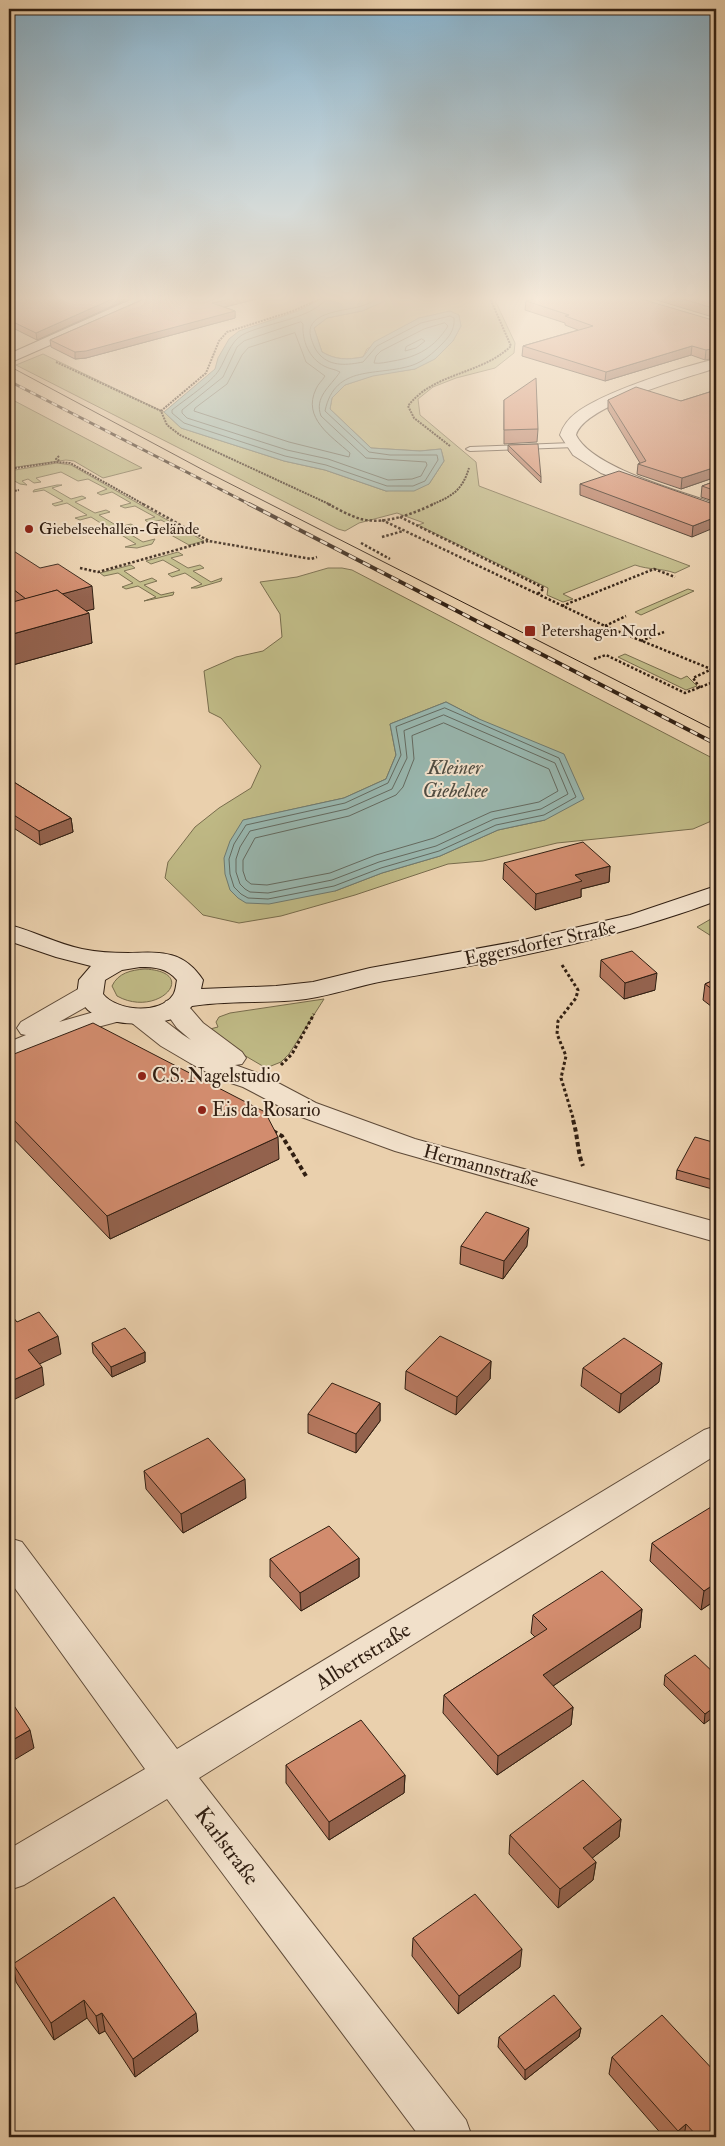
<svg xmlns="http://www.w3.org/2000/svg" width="725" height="2146" viewBox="0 0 725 2146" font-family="'IM FELL Double Pica',serif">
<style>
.green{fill:#bfb985;stroke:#786c4c;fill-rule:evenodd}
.water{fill:#98b6ae;stroke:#6f7a70}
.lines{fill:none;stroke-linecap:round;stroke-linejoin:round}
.shore{stroke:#646a60;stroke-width:1}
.lane-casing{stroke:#5f4b39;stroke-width:2}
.street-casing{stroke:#5f4b39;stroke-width:2}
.secondary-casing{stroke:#311f12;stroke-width:2}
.path-far3{stroke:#311f12;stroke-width:2;stroke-dasharray:2 1;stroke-linecap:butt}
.path-far2{stroke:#311f12;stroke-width:2.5;stroke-dasharray:2.5 2;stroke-linecap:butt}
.path-far1{stroke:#311f12;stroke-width:3;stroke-dasharray:3 2.5;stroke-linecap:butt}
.path{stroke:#311f12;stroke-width:4;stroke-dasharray:4.5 3;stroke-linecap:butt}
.lane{fill:#f1e0ca;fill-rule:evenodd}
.street{fill:#f1e0ca;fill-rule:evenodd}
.secondary{fill:#f1e0ca;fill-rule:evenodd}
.tram{stroke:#311f12;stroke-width:1}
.rail-far1-casing{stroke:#311f12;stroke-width:3}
.rail-casing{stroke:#311f12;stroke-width:4}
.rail-far1{stroke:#f1e0ca;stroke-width:2;stroke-dasharray:6;stroke-linecap:butt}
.rail{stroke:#f1e0ca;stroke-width:2.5;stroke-dasharray:8;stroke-linecap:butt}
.wall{fill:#b5785f;stroke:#311f12}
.shaded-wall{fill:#93624d;stroke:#311f12}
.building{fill:#d28c6e;stroke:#311f12}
.poi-dot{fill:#8f2418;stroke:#f1e0ca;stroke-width:2}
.labels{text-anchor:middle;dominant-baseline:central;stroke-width:4;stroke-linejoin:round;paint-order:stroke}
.far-poi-label{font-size:16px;fill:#311f12;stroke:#f1e0ca;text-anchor:start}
.street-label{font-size:19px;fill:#311f12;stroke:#f1e0ca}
.poi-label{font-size:19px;fill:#311f12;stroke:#f1e0ca;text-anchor:start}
.water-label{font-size:20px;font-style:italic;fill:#504c41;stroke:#f1e0ca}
.near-street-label{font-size:22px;fill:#311f12;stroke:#f1e0ca}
</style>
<rect width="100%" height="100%" fill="#ead0ad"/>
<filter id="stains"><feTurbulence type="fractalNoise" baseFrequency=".004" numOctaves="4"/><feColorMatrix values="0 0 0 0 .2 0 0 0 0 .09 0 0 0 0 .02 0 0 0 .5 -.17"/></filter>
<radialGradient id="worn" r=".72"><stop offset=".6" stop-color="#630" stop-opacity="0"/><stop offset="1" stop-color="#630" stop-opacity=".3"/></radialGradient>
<g class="green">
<path d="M 397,296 L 493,296 L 515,343 L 514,353 L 495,368 L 456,378 L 433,387 L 418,399 L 420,415 L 476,462 L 479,486 L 690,566 L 675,573 C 661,568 649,570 635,565 L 563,594 L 573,599 L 563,602 L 547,595 L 548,588 L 418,525 L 424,523 L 397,513 L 359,523 L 345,531 L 338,529 L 16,365 L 43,354 L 164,412 L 181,428 L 284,461 L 325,470 L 386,491 L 429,484 L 444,461 L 441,449 L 420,451 L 371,448 L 330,409 L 332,398 L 345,385 L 374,375 L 415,369 L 453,341 L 461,326 L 459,321 L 419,318 L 367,349 L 363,357 C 346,360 336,360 322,352 L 314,328 L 327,318 L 362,311 Z"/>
<path d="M 9,398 L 142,468 L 103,478 L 74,461 L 66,460 L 9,468 Z"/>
<path d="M 57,463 L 71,465 L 204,541 L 189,545 L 171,535 L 181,531 L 161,520 L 149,523 L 145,520 L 155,517 L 135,506 L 125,508 L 120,506 L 131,503 L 112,492 L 101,495 L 97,493 L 107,489 L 88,479 L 78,481 L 61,472 L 36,478 L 41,482 L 34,483 L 28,479 L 22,481 L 27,485 L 20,484 L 9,478 L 9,471 Z"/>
<path d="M 57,485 L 62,485 L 52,488 L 71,499 L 82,496 L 86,498 L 75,502 L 95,513 L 106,510 L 110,512 L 99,515 L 119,527 L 131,524 L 134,526 L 123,530 L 143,542 L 155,539 L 152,544 L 137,548 L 125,547 L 136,544 L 115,531 L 105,535 L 99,532 L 110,529 L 91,517 L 80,520 L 75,518 L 87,515 L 67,503 L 55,506 L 52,504 L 63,501 L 44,490 L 33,492 L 34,490 Z"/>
<path d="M 178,552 L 183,555 L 171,558 L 188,568 L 200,565 L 204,568 L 193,571 L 211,582 L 222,578 L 221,581 L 197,588 L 191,588 L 202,584 L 185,573 L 172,577 L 168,574 L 180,570 L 163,560 L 151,564 L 146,561 Z"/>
<path d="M 131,565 L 135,568 L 124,571 L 140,582 L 152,578 L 157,581 L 144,585 L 161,595 L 174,592 L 173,595 L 144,601 L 156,597 L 138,586 L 126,589 L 122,587 L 133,583 L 118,573 L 104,576 L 100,573 Z"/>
<path d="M 328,568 L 342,568 L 352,570 L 716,760 L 716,819 L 693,829 L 557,843 L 483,861 L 448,864 L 355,895 L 281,916 L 239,923 L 203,915 L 165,878 L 168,862 L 195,827 L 219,808 L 251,788 L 261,766 L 221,718 L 209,712 L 204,671 L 236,657 L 263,651 L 282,637 L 280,614 L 260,582 L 297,577 ZM 446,702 L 479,719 L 545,820 L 498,830 L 440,856 L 382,873 L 335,891 L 244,820 L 344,798 L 386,779 L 396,755 L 390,724 Z"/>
<path d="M 688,589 L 694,591 L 641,615 L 635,612 Z"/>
<path d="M 625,654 L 681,679 L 687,676 L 697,686 L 686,690 L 618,657 Z"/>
<path d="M 716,916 L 716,939 L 697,927 Z"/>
<path d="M 145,969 C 201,972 158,1019 117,996 L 112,986 C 118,973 131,970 145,969 Z"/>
<path d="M 324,999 L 289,1054 L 281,1062 L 266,1068 L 237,1051 L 210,1029 L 218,1027 L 216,1022 L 219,1017 L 230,1013 Z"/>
</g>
<g class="water">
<path d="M 327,296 L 397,296 L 362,311 L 327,318 L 314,328 L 322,352 C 336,360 347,360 363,357 L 374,342 L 419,318 L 450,311 L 459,315 L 461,326 L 453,341 L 435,359 L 415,369 L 373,376 L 345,385 L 332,398 L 330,409 L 371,448 L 420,451 L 441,449 L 444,461 L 429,484 L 414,491 L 386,491 L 325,470 L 284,461 L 181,428 L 164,412 L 215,369 L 218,358 L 229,339 L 239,331 L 298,311 Z"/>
<path d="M 446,702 L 479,719 L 564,754 L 584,799 L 545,820 L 498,830 L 440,856 L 382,873 L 335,891 L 269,904 L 246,903 L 238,898 L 230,890 L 225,874 L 224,858 L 230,841 L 243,820 L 344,798 L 386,779 L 396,755 L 390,724 Z"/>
</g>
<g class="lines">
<g class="shore">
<path d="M 328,296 C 316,319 263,323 242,335 C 230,342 226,359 219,370 C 213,381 183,401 172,410 L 172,413 L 184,423 L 285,456 L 326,465 L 387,486 L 413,486 L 425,481 L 438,460 L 437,455 L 390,455 L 369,452 L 325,411 C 335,363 378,377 413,365 C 424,361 433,353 441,345 C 449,337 455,330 454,318 L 450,316 L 421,323 L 377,346 L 363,362 C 348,365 331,367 320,355 C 315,350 313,344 311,338 C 303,313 342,311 358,307 C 367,305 375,300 383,296"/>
<path d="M 301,322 L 303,324 C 302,341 309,358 324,366 C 329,369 335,369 340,372 C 330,387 314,397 321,416 L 366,458 L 426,462 L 427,465 L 421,476 L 412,479 L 388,480 L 328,459 L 287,450 L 187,418 L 182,413 L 182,410 L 223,377 L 237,347 L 244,341 Z"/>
<path d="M 445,323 L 448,326 C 435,347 418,357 393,361 C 387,362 380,364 374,363 L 376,356 L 381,351 L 424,329 Z"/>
<path d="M 295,333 L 306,362 L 325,376 C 322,381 318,384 316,389 C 302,418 331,436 350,453 L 349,457 L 289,442 L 194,411 L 195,408 L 227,384 L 242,355 L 248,348 Z"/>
<path d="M 422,339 L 425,341 L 416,348 L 405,351 L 406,347 Z"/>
<path d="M 445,708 L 559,758 L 576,797 L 544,815 L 496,825 L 439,851 L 381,868 L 334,886 L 268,899 L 248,898 L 241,894 L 234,887 L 230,874 L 229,859 L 234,844 L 246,825 L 345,803 L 388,783 L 401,755 L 396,727 Z"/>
<path d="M 444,715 L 555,763 L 568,794 L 541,809 L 494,819 L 436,846 L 379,862 L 332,880 L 268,893 L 250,892 L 245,889 L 240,884 L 236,872 L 236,859 L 240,847 L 250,831 L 347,809 L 392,789 L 407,758 L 404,731 Z"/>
<path d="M 444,723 L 549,769 L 558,791 L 539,802 L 491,812 L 434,838 L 376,855 L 330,873 L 267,885 L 251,884 L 246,880 L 243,871 L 243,860 L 255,838 L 349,816 L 396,795 L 403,787 L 414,759 L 412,736 Z"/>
</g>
<defs>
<path id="lane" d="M 572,443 L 576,445 L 575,447 L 470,451 L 466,449 L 470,447 Z"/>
<g id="street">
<path d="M 123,296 L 149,296 L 151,299 L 144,303 L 125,299 Z"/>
<path d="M 716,359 L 716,368 C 687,378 584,405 576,435 C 592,468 681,491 716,504 L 716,515 L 601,473 L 573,455 L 560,435 C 563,426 568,419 576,413 C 603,392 681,367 716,359 Z"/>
<path d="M 89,986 L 98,988 L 102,994 L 98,1000 L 59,1022 L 115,1006 L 124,1008 L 128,1014 L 124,1020 L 90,1029 L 9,1059 L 9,1042 L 26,1035 L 21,1034 L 17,1028 L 21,1022 L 80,988 Z"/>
<path d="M 175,999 L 184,1001 L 203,1023 L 242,1052 L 246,1058 L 242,1064 L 235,1065 L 263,1075 L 316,1103 L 415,1139 L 716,1222 L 716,1242 L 395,1151 L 296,1115 L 243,1087 L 219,1079 L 190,1063 L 161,1046 L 132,1023 L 128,1017 L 132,1011 C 154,1006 172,1029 191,1040 L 177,1028 L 162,1007 L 166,1001 Z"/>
<path d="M 716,1426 L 716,1455 L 199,1778 L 466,2120 L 472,2137 L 420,2137 L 167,1799 L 24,1885 L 9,1890 L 9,1849 L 145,1769 L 9,1580 L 9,1538 L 22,1542 L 177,1749 L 704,1430 Z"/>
</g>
<g id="secondary">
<path d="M 139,296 L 157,296 L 155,299 L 9,363 L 9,354 Z"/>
<path d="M 716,886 L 716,901 C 609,941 497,962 384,981 C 358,986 333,995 306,999 C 268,1004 230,1000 192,1006 C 190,1008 187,1012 184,1014 C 162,1027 108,1028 88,1010 C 84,1006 80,1000 77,995 L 79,980 L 91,966 L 56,957 L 9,941 L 9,925 C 34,931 57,944 82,949 C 97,952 113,953 128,953 C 161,952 183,950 203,980 L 201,989 L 276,986 L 313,982 L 370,968 L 519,941 L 630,915 ZM 140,967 C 155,967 167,968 177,980 C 176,984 176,991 173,995 C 160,1015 116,1011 103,994 L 105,980 L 122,970 Z"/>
</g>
</defs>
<use href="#lane" class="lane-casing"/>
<use href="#street" class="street-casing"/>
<use href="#secondary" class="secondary-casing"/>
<g class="path-far3">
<path d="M 56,362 L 161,411 L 167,425 L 180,435 L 331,505"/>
<path d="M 161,411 L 206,373 L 219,341 L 227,332 L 293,311 L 326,296"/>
<path d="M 450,446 L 414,418 L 408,406 C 434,372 481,375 511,346 L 489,296"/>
<path d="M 59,456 L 56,459 L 60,461"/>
<path d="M 9,469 L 56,462 L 70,463 L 145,505"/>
<path d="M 9,492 L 19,490"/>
<path d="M 431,505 C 452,496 462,491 469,468"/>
</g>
<g class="path-far2">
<path d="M 143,504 L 209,541 L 311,559 L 317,557"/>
<path d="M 328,504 C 338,509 350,516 361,519 C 385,525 412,514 434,504"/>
<path d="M 400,517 L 544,588 L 537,595"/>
<path d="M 382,520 L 605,626 L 716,671"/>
<path d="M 382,537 L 403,531"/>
<path d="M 361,543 L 390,559"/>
<path d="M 80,568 L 98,572 L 208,541"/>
<path d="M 562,606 L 654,569 L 675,577"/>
<path d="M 605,626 L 626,616"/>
<path d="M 641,641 L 664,632"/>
<path d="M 594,659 L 606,655 L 685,693 L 716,681"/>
<path d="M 700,688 L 693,678 L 712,669"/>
</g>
<g class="path-far1">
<path d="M 562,965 L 578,990 L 576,998 L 558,1021 L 557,1034 L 566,1056 L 561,1078 L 574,1121"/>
<path d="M 281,1065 L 292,1054 L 314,1014"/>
</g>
<g class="path">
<path d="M 573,1120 C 578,1136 577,1151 583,1166"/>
<path d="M 273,1131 L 282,1136 L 306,1176"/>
</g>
<use href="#lane" class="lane"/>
<use href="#street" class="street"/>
<use href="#secondary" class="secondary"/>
<path class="tram" d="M 9,366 L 207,472 L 716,731"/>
<defs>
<path id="rail-far1" d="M 9,381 L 251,505"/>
<path id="rail" d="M 249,504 L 716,744"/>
</defs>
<use href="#rail-far1" class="rail-far1-casing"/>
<use href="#rail" class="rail-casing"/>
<use href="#rail-far1" class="rail-far1"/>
<use href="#rail" class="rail"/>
</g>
<g class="wall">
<path d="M 9,296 L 124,301 L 37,340 L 9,326 Z"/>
<path d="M 151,296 L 269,296 L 224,307 L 235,311 L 235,318 L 86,358 L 75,359 L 51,347 L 50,340 Z"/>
<path d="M 643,296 L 716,296 L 716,318 Z"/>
<path d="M 526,301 L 716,321 L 705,360 L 691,355 L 605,381 L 522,356 L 523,346 L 578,330 L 565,325 L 565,323 L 525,310 Z"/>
<path d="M 716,390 L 716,477 L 681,489 L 637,474 L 638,464 L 640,463 L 608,410 L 608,400 L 681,401 Z"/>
<path d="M 504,400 L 538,429 L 537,442 L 504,444 Z"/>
<path d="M 508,445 L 541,477 L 541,483 L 508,451 Z"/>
<path d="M 716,481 L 716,502 L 701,497 L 702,486 Z"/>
<path d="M 580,484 L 716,505 L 692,537 L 580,495 Z"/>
<path d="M 9,548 L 94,609 L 85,611 L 92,643 L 9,666 Z"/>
<path d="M 9,779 L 71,818 L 73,832 L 40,845 L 9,825 Z"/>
<path d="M 504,863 L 610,866 L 609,882 L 581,889 L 581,897 L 535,910 L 503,879 Z"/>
<path d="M 601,960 L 655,990 L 624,999 L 600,977 Z"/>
<path d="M 716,979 L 716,1010 L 703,1000 L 705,984 Z"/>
<path d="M 9,1056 L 279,1159 L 110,1239 L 9,1134 Z"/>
<path d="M 716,1143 L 716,1190 L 676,1179 L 677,1170 Z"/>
<path d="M 461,1246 L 527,1246 L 503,1279 L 460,1264 Z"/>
<path d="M 92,1343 L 145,1352 L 145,1362 L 112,1377 L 93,1353 Z"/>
<path d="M 491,1361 L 490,1379 L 456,1415 L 405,1389 L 406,1371 Z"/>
<path d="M 583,1368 L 659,1382 L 619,1413 L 581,1386 Z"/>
<path d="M 380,1403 L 380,1421 L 356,1453 L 308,1433 L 308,1414 Z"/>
<path d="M 144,1471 L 246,1498 L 183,1533 L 146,1489 Z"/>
<path d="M 652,1543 L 716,1600 L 701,1610 L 650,1561 Z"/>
<path d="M 359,1558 L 359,1577 L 301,1611 L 270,1577 L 270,1559 Z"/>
<path d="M 642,1609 L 640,1628 L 553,1686 L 573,1707 L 571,1725 L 497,1775 L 443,1713 L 444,1695 L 535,1637 L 531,1633 L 533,1615 Z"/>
<path d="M 665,1675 L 716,1675 L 704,1724 L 664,1685 Z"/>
<path d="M 286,1765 L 405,1775 L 404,1793 L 329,1840 L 286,1783 Z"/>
<path d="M 621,1819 L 619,1837 L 592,1858 L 596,1862 L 593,1880 L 558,1908 L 509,1854 L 510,1835 Z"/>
<path d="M 413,1938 L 520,1967 L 458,2014 L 412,1956 Z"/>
<path d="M 13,1964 L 198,2031 L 135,2077 L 105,2031 L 99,2034 L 87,2018 L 54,2040 L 16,1982 Z"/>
<path d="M 581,2028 L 579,2037 L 525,2080 L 498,2047 L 499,2037 Z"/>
<path d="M 612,2057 L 716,2137 L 664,2137 L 609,2074 Z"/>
</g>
<g class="shaded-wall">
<path d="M 119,296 L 124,296 L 124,301 L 37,340 L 36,333 Z"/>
<path d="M 242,296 L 269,296 L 213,310 L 212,303 Z"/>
<path d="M 235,311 L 235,318 L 86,358 L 75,359 L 75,352 Z"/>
<path d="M 692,346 L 691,355 L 605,381 L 606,372 Z"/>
<path d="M 716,348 L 716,358 L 705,360 L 706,350 Z"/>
<path d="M 716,467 L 716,477 L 681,489 L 682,478 Z"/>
<path d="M 716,517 L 716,527 L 692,537 L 693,526 Z"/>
<path d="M 92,586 L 94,609 L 32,624 L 30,602 Z"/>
<path d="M 89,613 L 92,643 L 9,666 L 9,635 Z"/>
<path d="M 71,818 L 73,832 L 40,845 L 39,831 Z"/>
<path d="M 610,866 L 609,882 L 581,889 L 581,897 L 535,910 L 536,894 L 575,875 Z"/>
<path d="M 657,973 L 655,990 L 624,999 L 625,983 Z"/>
<path d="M 278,1137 L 279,1159 L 110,1239 L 107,1216 Z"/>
<path d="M 529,1228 L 527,1246 L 503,1279 L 504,1261 Z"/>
<path d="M 58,1336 L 61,1354 L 31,1368 L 28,1350 Z"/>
<path d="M 145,1352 L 145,1362 L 112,1377 L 111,1367 Z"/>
<path d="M 491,1361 L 490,1379 L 456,1415 L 457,1397 Z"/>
<path d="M 662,1363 L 659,1382 L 619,1413 L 621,1394 Z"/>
<path d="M 42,1367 L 44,1385 L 9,1402 L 9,1382 Z"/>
<path d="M 380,1403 L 380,1421 L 356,1453 L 356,1434 Z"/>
<path d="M 245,1479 L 246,1498 L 183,1533 L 181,1514 Z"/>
<path d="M 359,1558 L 359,1577 L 301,1611 L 300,1593 Z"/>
<path d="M 716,1583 L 716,1600 L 701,1610 L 704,1591 Z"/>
<path d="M 642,1609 L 640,1628 L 541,1694 L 543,1675 Z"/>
<path d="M 716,1706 L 716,1715 L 704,1724 L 705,1714 Z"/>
<path d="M 573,1707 L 571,1725 L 497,1775 L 498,1756 Z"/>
<path d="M 30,1730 L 34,1748 L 9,1763 L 9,1742 Z"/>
<path d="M 405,1775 L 404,1793 L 329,1840 L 329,1822 Z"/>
<path d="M 621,1819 L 619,1837 L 581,1867 L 583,1848 Z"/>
<path d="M 596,1862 L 593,1880 L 558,1908 L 560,1889 Z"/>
<path d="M 522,1949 L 520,1967 L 458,2014 L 459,1996 Z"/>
<path d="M 84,2000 L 87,2018 L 54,2040 L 51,2023 Z"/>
<path d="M 102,2013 L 105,2031 L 99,2034 L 96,2016 Z"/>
<path d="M 196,2013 L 198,2031 L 135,2077 L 133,2059 Z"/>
<path d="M 581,2028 L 579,2037 L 525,2080 L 525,2070 Z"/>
<path d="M 686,2124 L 684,2137 L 677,2137 L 678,2131 Z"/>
</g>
<g class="building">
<path d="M 9,296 L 119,296 L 36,333 L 9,320 Z"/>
<path d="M 151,296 L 242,296 L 212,303 L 235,311 L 86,351 L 75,352 L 50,340 Z"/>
<path d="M 546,296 L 631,296 L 716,321 L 716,348 L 706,350 L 692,346 L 606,372 L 523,346 L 593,326 L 565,316 L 569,315 L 526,301 Z"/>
<path d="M 673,296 L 716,296 L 716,309 Z"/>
<path d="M 536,378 L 538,429 L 504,430 L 504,400 Z"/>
<path d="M 636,387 L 681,401 L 716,390 L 716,467 L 682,478 L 638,464 L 646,461 L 608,400 Z"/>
<path d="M 538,444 L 541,477 L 508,445 Z"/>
<path d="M 619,471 L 716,505 L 716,517 L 693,526 L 580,484 Z"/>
<path d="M 716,481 L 716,491 L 702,486 Z"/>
<path d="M 9,548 L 40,568 L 58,564 L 92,586 L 62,594 L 57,590 L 26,599 L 9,586 Z"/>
<path d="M 57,590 L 89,613 L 9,635 L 9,603 Z"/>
<path d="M 9,779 L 71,818 L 39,831 L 9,812 Z"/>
<path d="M 583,842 L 610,866 L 575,875 L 582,881 L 536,894 L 504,863 Z"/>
<path d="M 632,951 L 657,973 L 625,983 L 601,960 Z"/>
<path d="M 716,979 L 716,992 L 705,984 Z"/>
<path d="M 93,1023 L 265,1112 L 278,1137 L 107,1216 L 9,1115 L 9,1056 Z"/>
<path d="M 695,1137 L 716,1143 L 716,1181 L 677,1170 Z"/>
<path d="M 486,1212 L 529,1228 L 504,1261 L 461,1246 Z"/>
<path d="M 9,1312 L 17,1322 L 39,1312 L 58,1336 L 28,1350 L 42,1367 L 9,1382 Z"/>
<path d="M 125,1328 L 145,1352 L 111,1367 L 92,1343 Z"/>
<path d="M 440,1336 L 491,1361 L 457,1397 L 406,1371 Z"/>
<path d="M 624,1338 L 662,1363 L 621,1394 L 583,1368 Z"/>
<path d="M 332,1383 L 380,1403 L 356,1434 L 308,1414 Z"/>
<path d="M 208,1438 L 245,1479 L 181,1514 L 144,1471 Z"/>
<path d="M 716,1504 L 716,1583 L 704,1591 L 652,1543 Z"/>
<path d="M 329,1526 L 359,1558 L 300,1593 L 270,1559 Z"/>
<path d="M 602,1571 L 642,1609 L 543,1675 L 573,1707 L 498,1756 L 444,1695 L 547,1629 L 533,1615 Z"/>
<path d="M 695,1655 L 716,1675 L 716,1706 L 705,1714 L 665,1675 Z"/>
<path d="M 9,1698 L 30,1730 L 9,1742 Z"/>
<path d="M 361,1720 L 405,1775 L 329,1822 L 286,1765 Z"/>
<path d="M 583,1780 L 621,1819 L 583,1848 L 596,1862 L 560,1889 L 510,1835 Z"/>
<path d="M 475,1894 L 522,1949 L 459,1996 L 413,1938 Z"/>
<path d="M 114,1897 L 196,2013 L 133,2059 L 102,2013 L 96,2016 L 84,2000 L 51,2023 L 13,1964 Z"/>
<path d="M 554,1995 L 581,2028 L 525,2070 L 499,2037 Z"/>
<path d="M 662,2015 L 716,2073 L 716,2137 L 698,2137 L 686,2124 L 678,2131 L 612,2057 Z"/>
</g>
<linearGradient id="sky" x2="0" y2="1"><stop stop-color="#88b5d1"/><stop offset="0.5" stop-color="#f6eada"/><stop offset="1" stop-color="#f6eada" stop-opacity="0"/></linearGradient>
<rect width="725" height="597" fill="url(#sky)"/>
<g class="poi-dot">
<circle cx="29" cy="529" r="5"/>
<rect x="524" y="625" width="12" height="12" rx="2.5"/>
<circle cx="142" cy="1076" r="5"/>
<circle cx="202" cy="1110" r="5"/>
</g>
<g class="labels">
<g class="far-poi-label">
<text x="39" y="529">Giebelseehallen-Gelände</text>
<text x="541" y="631">Petershagen Nord</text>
</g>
<g class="street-label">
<text transform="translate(540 943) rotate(-12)">Eggersdorfer Straße</text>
<text transform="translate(481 1166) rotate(15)">Hermannstraße</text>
</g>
<g class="poi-label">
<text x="152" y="1076">C.S. Nagelstudio</text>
<text x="212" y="1110">Eis da Rosario</text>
</g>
<g class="water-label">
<text x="455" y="767">Kleiner<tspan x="455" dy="23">Giebelsee</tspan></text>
</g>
<g class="near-street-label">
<text transform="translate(363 1656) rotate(-32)">Albertstraße</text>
<text transform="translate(227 1846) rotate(53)">Karlstraße</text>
</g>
</g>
<rect width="725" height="2146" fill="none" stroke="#ead0ad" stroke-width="30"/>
<rect x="10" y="10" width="705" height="2126" fill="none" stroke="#311f12" stroke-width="2.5"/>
<rect x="15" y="15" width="695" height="2116" fill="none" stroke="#311f12"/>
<rect width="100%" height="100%" filter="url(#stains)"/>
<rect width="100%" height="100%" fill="url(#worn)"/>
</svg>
